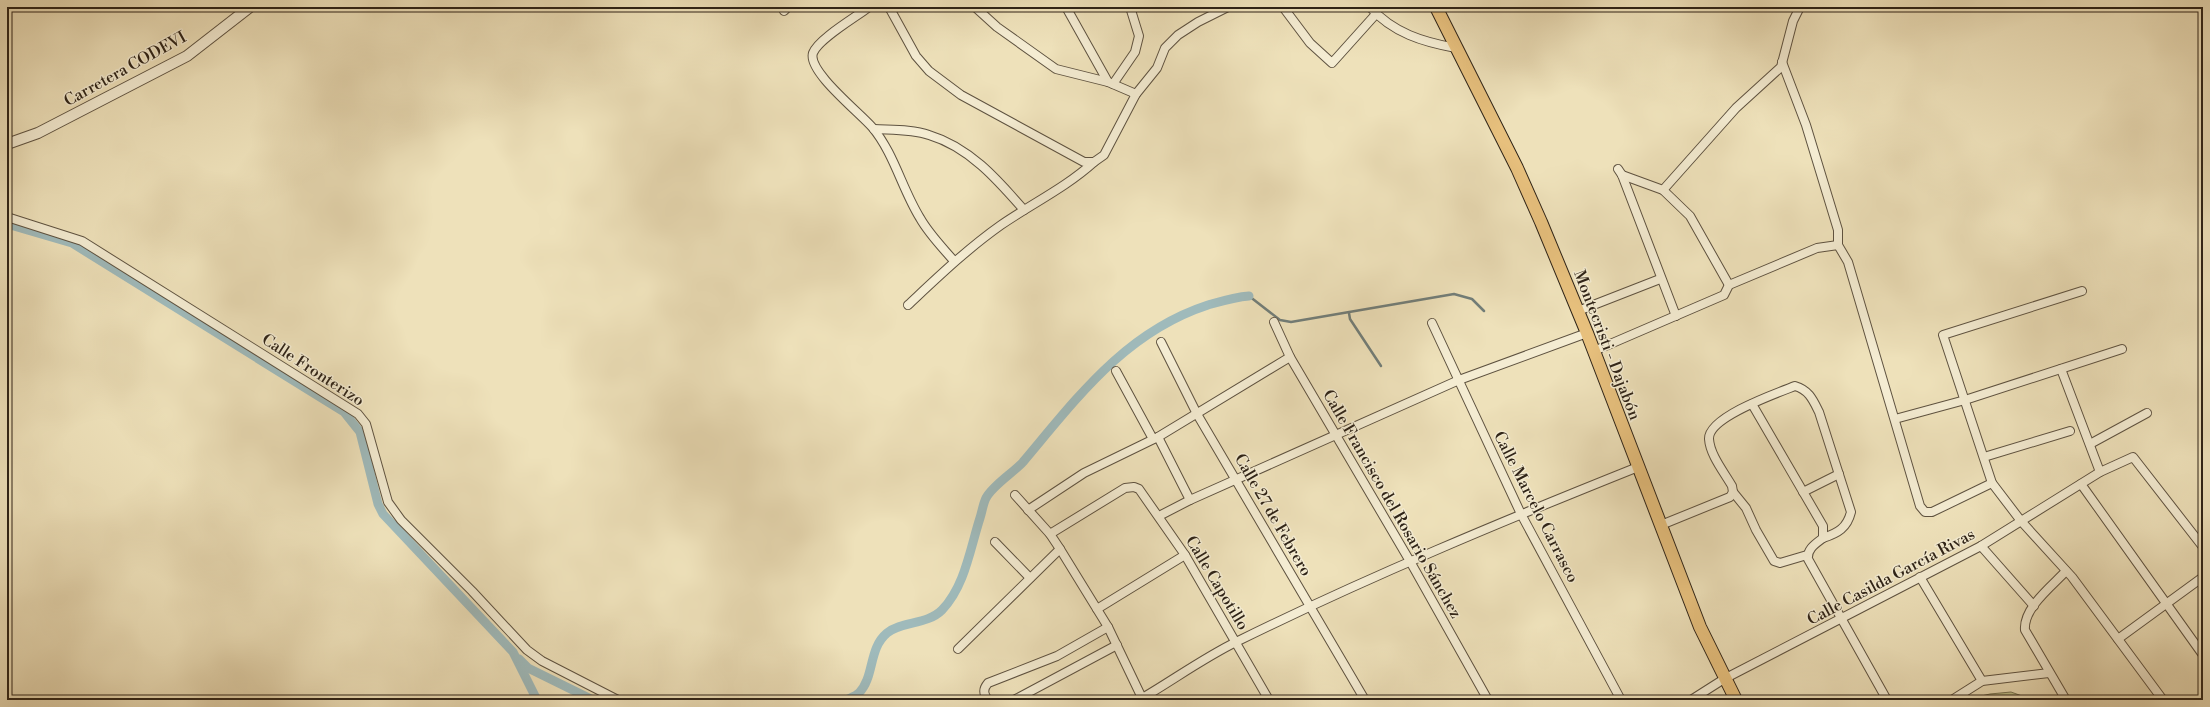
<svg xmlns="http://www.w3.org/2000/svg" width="2210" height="707" viewBox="0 0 2210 707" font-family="'Libre Bodoni',serif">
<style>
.green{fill:#bfc18b;stroke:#767251}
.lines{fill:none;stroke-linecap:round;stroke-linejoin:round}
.stream{stroke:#727e79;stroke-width:2.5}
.canal{stroke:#9fbabb;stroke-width:9}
.minor-casing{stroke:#5e5240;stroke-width:10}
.tertiary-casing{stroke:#5e5240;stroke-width:12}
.primary-casing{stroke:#2e2317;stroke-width:14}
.minor{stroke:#f4ecd2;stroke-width:8}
.tertiary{stroke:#f4ecd2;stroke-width:10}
.primary{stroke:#e7c07d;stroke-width:12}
.labels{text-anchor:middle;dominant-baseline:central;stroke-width:3;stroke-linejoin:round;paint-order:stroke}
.street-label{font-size:16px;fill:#2e2317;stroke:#f4ecd2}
</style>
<rect width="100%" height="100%" fill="#eee1ba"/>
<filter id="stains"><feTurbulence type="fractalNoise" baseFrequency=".005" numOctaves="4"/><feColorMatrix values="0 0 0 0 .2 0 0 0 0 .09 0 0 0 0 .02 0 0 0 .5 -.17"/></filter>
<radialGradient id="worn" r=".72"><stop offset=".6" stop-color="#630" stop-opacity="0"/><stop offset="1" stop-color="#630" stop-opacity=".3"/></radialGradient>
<path class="green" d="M 2011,692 L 2033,700 L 1964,700 L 1990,694 Z"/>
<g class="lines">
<g class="stream">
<path d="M 1249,296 L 1280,320 L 1291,322 L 1454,294 L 1472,299 L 1484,311"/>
<path d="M 1349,313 L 1350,319 L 1381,366"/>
</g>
<g class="canal">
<path d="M 7,224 L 72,243 L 344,412 L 360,432 L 378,504 L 383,514 L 513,652 L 537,700"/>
<path d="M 519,659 L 528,668 L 593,700"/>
<path d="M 846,700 C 850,698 856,696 859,693 C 875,676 868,649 887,633 C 902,621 927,625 942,610 C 965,586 970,549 980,518 C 982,512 983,504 986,498 C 993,485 1013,473 1023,462 C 1077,398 1125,332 1208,305 C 1222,301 1235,297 1249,296"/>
</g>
<defs>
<g id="minor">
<path d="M 869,7 C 856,17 818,39 813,53 C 807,71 859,112 872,127 C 894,153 902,189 920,218 C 929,234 942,247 954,261"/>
<path d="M 889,7 L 916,56 L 929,71 L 961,95 L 1084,162 L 1094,162 L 1104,155 L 1136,94 L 1157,68 L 1165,48 L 1178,35 L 1198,22 L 1228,7"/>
<path d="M 975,7 L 997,27 L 1056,69 L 1108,82"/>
<path d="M 1066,7 L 1108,82 L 1136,94"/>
<path d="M 1283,7 L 1310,43 L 1332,63 L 1376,14"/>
<path d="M 1370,7 C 1393,33 1423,42 1456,48"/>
<path d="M 784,11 L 788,7"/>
<path d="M 1782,62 L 1806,125 L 1838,230 L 1838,245 L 1848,262 L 1920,506 L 1925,512 L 1932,512 L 1992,483"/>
<path d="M 1113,84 L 1135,52 L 1139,36 L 1130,7"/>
<path d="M 874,129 C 892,130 912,129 929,135 C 969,147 997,179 1024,210"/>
<path d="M 1618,169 L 1622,175 L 1676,316"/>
<path d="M 1622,175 L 1663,190 L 1690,216 L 1729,285"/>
<path d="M 1663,190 L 1736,108 L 1781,67 L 1793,21 L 1800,7"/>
<path d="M 7,217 L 82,241 L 358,414 L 366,424 L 388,502 L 401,520 L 472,591 L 527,650 L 542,661 L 618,700"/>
<path d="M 2082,291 L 1943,335 L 1992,483 L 2021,521 L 2072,577 L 2163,700"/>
<path d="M 908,305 C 938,277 967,249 1001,225 C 1033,203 1065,188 1094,162"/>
<path d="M 1578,311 L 1660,279"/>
<path d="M 1274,322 L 1290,357 L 1411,563 L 1488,700"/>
<path d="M 1432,323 L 1521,514 L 1621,700"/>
<path d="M 1161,342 L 1197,414 L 1365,700"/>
<path d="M 1594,351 L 1724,295 L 1729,285 L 1817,248 L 1838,245"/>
<path d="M 2061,369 L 2100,472"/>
<path d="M 1116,371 L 1153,439"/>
<path d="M 1752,404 L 1823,526 L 1823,538 C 1815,544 1807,549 1808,559 L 1887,700"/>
<path d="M 1895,419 L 1965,400 L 2122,349"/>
<path d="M 1158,437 L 1190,500"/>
<path d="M 2090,444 L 2147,413"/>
<path d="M 1984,457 L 2070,431"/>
<path d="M 2081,484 L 2203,655"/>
<path d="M 1733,492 L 1746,508 L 1756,530 L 1774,561 L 1780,563 L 1807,555"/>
<path d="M 1803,492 L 1839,474"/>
<path d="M 1015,495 L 1050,534 L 1060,549 L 1108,627 L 1143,700"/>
<path d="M 1028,510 L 1084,473 L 1158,437 L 1290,357"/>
<path d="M 1159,516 L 1190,500 L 1459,380 L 1587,333"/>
<path d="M 1661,525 L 1730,497 L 1733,492 L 1732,486 C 1724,472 1710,455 1709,439 C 1708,417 1777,393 1795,386 C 1809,390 1813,400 1819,412 L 1851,512 C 1847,528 1838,533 1823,538"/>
<path d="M 1050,534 L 1125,488 L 1134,487 L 1139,489 L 1185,555 L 1269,700"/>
<path d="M 995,542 L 1030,578"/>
<path d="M 1981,546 L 2034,606"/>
<path d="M 1920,577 L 1982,681"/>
<path d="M 1097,609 L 1185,555"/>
<path d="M 2118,639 L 2203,577"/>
<path d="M 958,649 L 1060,549"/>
<path d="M 988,700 C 983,693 983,689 988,683 L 1057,656 L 1108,627"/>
<path d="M 1014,700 L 1117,645"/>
<path d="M 1139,700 C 1172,681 1203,658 1238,641 C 1368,577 1503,521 1638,467"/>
<path d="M 1691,700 L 1724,679 L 1981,546 L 2100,472 L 2133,457 L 2203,547"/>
<path d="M 1952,700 L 1982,681 L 2049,673"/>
<path d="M 2066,700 L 2025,630 C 2023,608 2052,586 2066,571"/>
</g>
<path id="tertiary" d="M 7,144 L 38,133 L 187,56 L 250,7"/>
<path id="primary" d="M 1436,7 L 1517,168 L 1541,222 L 1587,333 L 1700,627 L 1736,700"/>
</defs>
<use href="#minor" class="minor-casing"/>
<use href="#tertiary" class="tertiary-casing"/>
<use href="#primary" class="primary-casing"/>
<use href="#minor" class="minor"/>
<use href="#tertiary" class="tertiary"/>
<use href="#primary" class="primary"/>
</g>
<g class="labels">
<g class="street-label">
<text transform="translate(125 69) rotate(-29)">Carretera CODEVI</text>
<text transform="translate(1607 345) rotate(69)">Montecristi - Dajabón</text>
<text transform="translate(313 370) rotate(33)">Calle Fronterizo</text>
<text transform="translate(1392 504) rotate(60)">Calle Francisco del Rosario Sánchez</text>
<text transform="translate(1536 507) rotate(63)">Calle Marcelo Carrasco</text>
<text transform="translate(1273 515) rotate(60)">Calle 27 de Febrero</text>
<text transform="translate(1891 577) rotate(-28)">Calle Casilda García Rivas</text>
<text transform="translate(1217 583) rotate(59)">Calle Capotillo</text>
</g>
</g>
<rect width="2210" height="707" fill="none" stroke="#eee1ba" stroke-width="24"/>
<rect x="8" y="8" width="2194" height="691" fill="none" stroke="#2e2317" stroke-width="2"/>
<rect x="12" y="12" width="2186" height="683" fill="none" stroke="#2e2317"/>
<rect width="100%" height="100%" filter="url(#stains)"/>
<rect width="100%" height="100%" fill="url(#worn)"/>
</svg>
